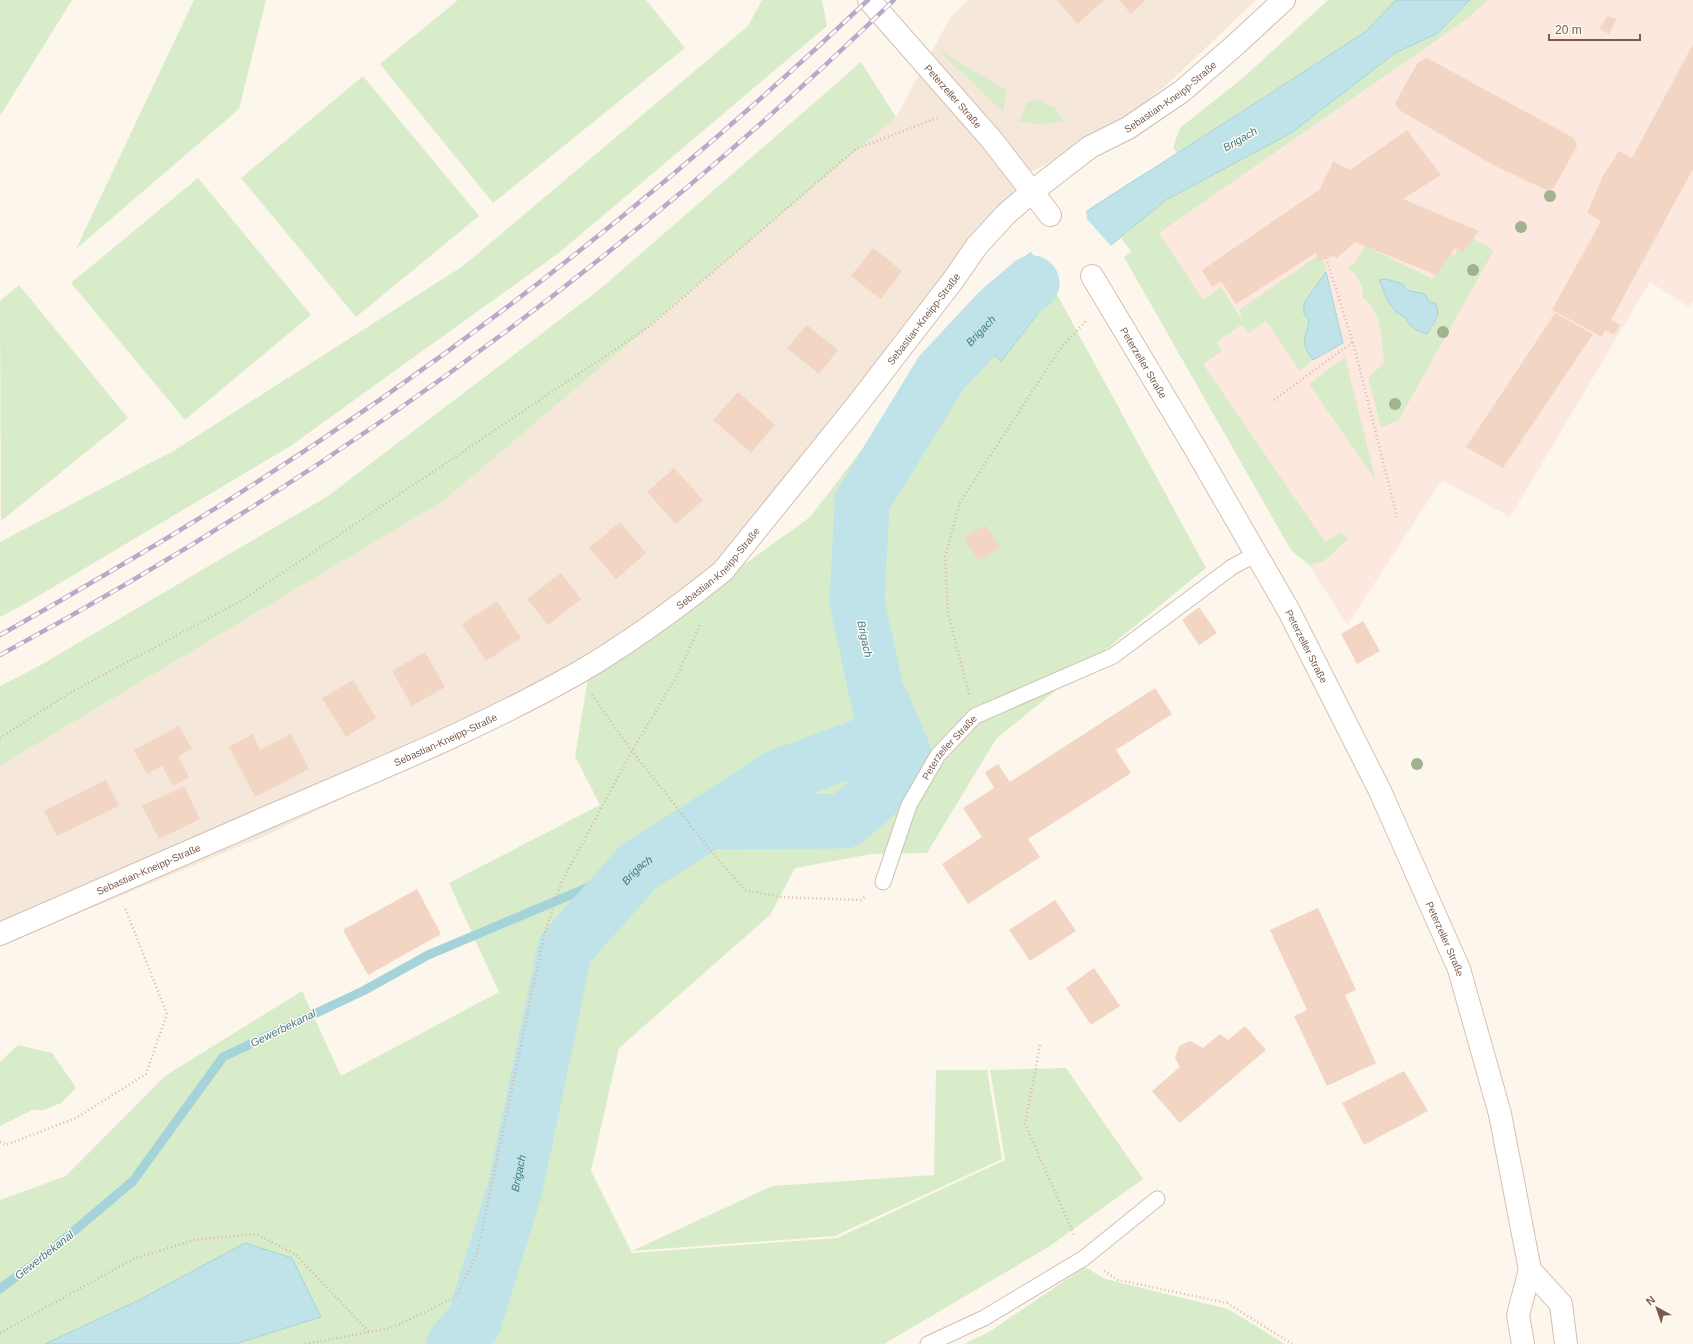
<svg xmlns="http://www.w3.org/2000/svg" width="1693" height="1344" viewBox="0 0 1693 1344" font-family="Helvetica,sans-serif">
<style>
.residential{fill:#f5e8da}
.commercial{fill:#fde8e0}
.green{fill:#d8ecc9;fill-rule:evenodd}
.water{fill:#bfe3e8;stroke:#a5d3da}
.pier{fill:#fdf6ec}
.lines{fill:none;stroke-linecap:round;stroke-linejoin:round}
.stream{stroke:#a5d3da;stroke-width:9}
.river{stroke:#bfe3e8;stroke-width:55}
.building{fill:#f3d5c3}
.lane-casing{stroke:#d1beb0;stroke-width:17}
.street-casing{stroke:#d1beb0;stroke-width:24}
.secondary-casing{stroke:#d6c0b0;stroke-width:24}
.path{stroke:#d9b8a5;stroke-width:2.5;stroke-dasharray:1 3;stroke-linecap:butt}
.lane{stroke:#fff;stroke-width:15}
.street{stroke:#fff;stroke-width:22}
.secondary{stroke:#fff;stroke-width:22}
.rail-casing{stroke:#b9a8c9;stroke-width:4.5}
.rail{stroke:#fffaf3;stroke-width:3;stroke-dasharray:9;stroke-linecap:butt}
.tree{fill:#a0b28e}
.labels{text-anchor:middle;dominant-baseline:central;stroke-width:3;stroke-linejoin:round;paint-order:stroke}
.street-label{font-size:10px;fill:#7a5c4d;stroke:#fffaf3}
.water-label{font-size:11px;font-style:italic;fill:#437c86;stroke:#fffaf3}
</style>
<rect width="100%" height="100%" fill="#fdf6ec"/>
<path class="residential" d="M 968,0 L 1256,0 L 1171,81 L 1123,120 L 1032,172 L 977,231 L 726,577 L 588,678 L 267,835 L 0,946 L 0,766 L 443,501 L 896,117 L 950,18 Z"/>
<path class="commercial" d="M 1488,0 L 1693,0 L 1693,302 L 1689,307 L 1650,282 L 1510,517 L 1442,480 L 1347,625 L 1309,565 L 1291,550 L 1124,257 L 1467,19 Z"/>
<g class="green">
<path d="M 0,0 L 72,0 L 0,116 Z"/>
<path d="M 194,0 L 266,0 L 239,109 L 76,249 Z"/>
<path d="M 458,0 L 646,0 L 685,48 L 493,203 L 380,64 Z"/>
<path d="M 762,0 L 822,0 L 827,26 L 560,252 L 289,447 L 28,602 L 0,617 L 0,542 L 175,450 L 463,266 L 748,26 Z"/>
<path d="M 1328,0 L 1396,0 L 1365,32 L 1177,153 L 1173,147 L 1180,128 L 1244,77 Z"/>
<path d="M 1470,0 L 1488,0 L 1467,19 L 1159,233 L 1203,300 L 1221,287 L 1243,321 L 1239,310 L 1319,255 L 1324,261 L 1326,272 L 1304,303 C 1306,309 1309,316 1309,322 C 1308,342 1298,339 1313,360 L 1300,371 L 1266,321 L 1249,333 L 1241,325 L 1217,342 L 1222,351 L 1203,364 L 1325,542 L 1341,532 L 1348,539 L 1324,561 L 1309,565 L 1291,550 L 1124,257 L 1132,252 L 1121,238 L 1166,200 L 1291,133 L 1395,53 L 1438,33 Z"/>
<path d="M 937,49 L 1006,90 L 1003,112 Z"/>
<path d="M 861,62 L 896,117 L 443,501 L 0,766 L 0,686 L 39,666 L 328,496 L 599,290 Z"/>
<path d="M 363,76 L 479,216 L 356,317 L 241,178 Z"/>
<path d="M 1036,100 L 1056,108 L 1063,121 L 1041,125 L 1019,121 L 1027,102 Z"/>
<path d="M 198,178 L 311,315 L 185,420 L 71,283 Z"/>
<path d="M 1465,234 L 1494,250 L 1398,421 L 1381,427 L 1368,378 L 1384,363 C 1382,341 1382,310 1362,297 C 1365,284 1356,275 1348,267 L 1354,264 L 1365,246 L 1433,279 L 1446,252 L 1454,256 ZM 1379,280 L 1403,284 L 1405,290 L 1425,294 L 1438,319 L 1427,334 C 1418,332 1408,326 1405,317 L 1392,310 Z"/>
<path d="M 19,285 L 128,418 L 1,521 L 0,301 Z"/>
<path d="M 1055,291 L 1206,568 L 996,739 L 927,853 L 872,854 L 795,868 L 770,915 L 619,1048 L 591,1171 L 632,1253 L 837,1238 L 1005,1160 L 990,1070 L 1066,1068 L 1143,1179 L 1050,1246 L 884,1344 L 235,1344 L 321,1317 L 139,1300 L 45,1344 L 0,1344 L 0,1200 L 66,1176 L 165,1076 L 302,991 L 341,1076 L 499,992 L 449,883 L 600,805 L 575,756 L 588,678 L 810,517 L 941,347 L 965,321 L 1001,362 Z"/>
<path d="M 1345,357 L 1376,481 L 1309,384 Z"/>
<path d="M 18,1045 L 52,1053 L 76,1088 L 61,1103 L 44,1110 L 32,1110 L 0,1126 L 0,1062 Z"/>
<path d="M 936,1070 L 987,1070 L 1002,1159 L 835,1236 L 632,1251 L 772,1186 L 934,1175 Z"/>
<path d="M 1085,1267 L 1105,1279 L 1228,1309 L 1285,1344 L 964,1344 L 989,1332 Z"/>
</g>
<g class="water">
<path d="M 1396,0 L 1470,0 L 1438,33 L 1395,53 L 1291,133 L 1166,200 L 1055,291 L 1001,362 L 965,321 C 1008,257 1097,204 1162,163 C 1230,119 1298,76 1365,32 Z"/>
<path d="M 1326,272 L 1343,343 L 1313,360 C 1299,341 1306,340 1309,320 L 1304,314 L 1304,303 Z"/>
<path d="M 1386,279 L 1403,284 L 1406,290 L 1425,294 L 1429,302 L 1435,303 C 1442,316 1434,323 1427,334 C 1418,332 1408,326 1405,317 C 1389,312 1386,294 1379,280 Z"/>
<path d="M 245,1243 L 292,1258 L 321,1317 L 235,1344 L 45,1344 L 139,1300 Z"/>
</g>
<path class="pier" d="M 1086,210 L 1087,219 L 1112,247 L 1061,289 L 1030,251 Z"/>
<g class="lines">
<path class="stream" d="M 0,1289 L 49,1252 L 133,1181 L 223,1057 L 363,991 L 428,955 L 639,866"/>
<g class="river">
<path d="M 709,822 L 845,821 L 909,766 L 882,702"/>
<path id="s1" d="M 454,1344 L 474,1322 L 515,1189 L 565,949 L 639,866 L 709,822 L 778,777 L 886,737 L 857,601 L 862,502 L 941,373 L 999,311 L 1032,283"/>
</g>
</g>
<g class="building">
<path d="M 1057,0 L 1104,0 L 1077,24 Z"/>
<path d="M 1119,0 L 1146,0 L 1131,14 Z"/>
<path d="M 1607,16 L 1617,19 L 1609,34 L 1599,29 Z"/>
<path d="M 1693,44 L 1693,169 L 1611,320 L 1620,325 L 1614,335 L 1605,330 L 1602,337 L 1552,310 L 1601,221 L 1587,213 L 1604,174 L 1619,151 L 1632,158 Z"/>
<path d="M 1427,58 L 1574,138 L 1577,146 L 1554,188 L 1546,190 L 1493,165 L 1399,110 L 1395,103 L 1418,62 Z"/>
<path d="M 1407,130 L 1441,175 L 1403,199 L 1479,231 L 1463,252 L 1455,248 L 1436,275 L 1355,242 L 1337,258 L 1333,256 L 1317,261 L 1316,253 L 1236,304 L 1221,281 L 1212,287 L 1202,270 L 1320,189 L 1333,161 L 1350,170 Z"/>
<path d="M 873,248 L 902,271 L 881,299 L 851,276 Z"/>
<path d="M 1555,313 L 1593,334 L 1503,468 L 1466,447 Z"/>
<path d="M 807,325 L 838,350 L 819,374 L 787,348 Z"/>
<path d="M 738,392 L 775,425 L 751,453 L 713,420 Z"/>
<path d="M 674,468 L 703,500 L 676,524 L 647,492 Z"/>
<path d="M 620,522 L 646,553 L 616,579 L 589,548 Z"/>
<path d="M 985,525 L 1000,547 L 979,561 L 964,538 Z"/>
<path d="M 561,573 L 581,599 L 548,625 L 527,599 Z"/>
<path d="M 497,601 L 521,638 L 486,661 L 462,624 Z"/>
<path d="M 1199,607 L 1217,633 L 1199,645 L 1182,620 Z"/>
<path d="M 1363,621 L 1380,651 L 1357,664 L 1341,634 Z"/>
<path d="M 425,652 L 445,687 L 412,706 L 392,671 Z"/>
<path d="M 353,680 L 376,718 L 346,737 L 322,698 Z"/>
<path d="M 1155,688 L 1172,714 L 1116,750 L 1131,773 L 1028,839 L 1040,857 L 968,904 L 942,864 L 982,837 L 963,808 L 994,788 L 985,772 L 998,764 L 1010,782 Z"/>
<path d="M 179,726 L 192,749 L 178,756 L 189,777 L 173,786 L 162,766 L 147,774 L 134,750 Z"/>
<path d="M 253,734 L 260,750 L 291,734 L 309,769 L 255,797 L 229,747 Z"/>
<path d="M 106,780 L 119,806 L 57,836 L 44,811 Z"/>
<path d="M 184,786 L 200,819 L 159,839 L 142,806 Z"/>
<path d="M 417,889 L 441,934 L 368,975 L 343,930 Z"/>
<path d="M 1055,900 L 1076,931 L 1030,961 L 1009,930 Z"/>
<path d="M 1318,908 L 1356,990 L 1345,995 L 1376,1063 L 1327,1086 L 1294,1016 L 1307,1010 L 1270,930 Z"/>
<path d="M 1094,968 L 1120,1006 L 1091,1025 L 1066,988 Z"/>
<path d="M 1245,1026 L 1266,1050 L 1180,1123 L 1152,1091 L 1180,1067 L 1175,1058 L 1179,1046 L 1190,1041 L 1203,1048 L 1220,1034 L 1228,1040 Z"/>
<path d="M 1404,1071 L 1428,1111 L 1364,1145 L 1342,1103 Z"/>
</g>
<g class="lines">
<defs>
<g id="lane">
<path id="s2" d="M 883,882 L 909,805 L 938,755 L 975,716 L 1113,656 L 1232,567 L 1256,554"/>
<path d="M 928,1344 L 984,1318 L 1084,1258 L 1157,1199"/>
</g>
<g id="street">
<path id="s3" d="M 0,934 C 92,894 184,853 277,813 C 378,770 480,728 576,674 C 628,644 677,608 723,571 L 857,405 L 954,279 L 976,247 L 1006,214 L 1033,191 L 1090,147 L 1128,128 L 1181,92 L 1233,47 L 1284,0"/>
</g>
<g id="secondary">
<path id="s4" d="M 869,0 L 991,139 L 1050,215"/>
<path id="s5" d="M 1092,276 L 1195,448 L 1289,611 L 1380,791 L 1459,969 L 1500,1114 L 1530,1270 L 1561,1304 L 1566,1344"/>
<path d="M 1523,1344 L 1518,1315 L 1530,1270"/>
</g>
</defs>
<use href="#lane" class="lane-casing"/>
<use href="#street" class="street-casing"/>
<use href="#secondary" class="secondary-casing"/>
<g class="path">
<path d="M 1326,258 L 1353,342 L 1397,517"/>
<path d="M 1274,400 L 1353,342"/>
<path d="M 969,694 L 948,613 L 945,557 L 960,502 L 1060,349 L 1087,320"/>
<path d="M 592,695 L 632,751 L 711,851 L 745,890 L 779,897 L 861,900 L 866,896"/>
<path d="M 0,738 L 66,695 L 239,602 L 650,326 L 856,149 L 937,118"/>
<path d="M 1040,1045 L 1025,1124 L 1074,1235"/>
<path d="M 0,1142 L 6,1145 L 76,1118 L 146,1074 L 167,1014 L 125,908"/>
<path d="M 1104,1271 L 1118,1280 L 1227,1303 L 1292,1344"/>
<path d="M 0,1333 L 133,1259 L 194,1240 L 256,1234 L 296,1255 L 370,1333"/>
<path d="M 305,1344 L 391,1328 L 456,1297 L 477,1254 L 544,936 L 562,881 L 632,751 L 678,674 L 700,625"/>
</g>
<use href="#lane" class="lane"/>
<use href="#street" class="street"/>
<use href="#secondary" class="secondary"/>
<defs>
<g id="rail">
<path d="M 0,635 C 38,614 75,592 113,570 C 387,411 638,218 868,0"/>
<path d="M 0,655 C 326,479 628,258 894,0"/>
</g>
</defs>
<use href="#rail" class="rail-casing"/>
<use href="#rail" class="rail"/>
</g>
<g class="tree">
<circle cx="1550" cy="196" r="6"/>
<circle cx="1521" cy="227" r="6"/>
<circle cx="1473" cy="270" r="6"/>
<circle cx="1443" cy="332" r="6"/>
<circle cx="1395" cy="404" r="6"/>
<circle cx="1417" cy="764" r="6"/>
</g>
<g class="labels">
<g class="street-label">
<text stroke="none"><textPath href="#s3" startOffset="1470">Sebastian-Kneipp-Straße</textPath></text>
<text stroke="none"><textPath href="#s4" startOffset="128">Peterzeller Straße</textPath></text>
<text stroke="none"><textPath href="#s3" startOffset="1134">Sebastian-Kneipp-Straße</textPath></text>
<text stroke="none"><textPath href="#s5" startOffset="101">Peterzeller Straße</textPath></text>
<text stroke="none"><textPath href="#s3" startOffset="810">Sebastian-Kneipp-Straße</textPath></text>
<text stroke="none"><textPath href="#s5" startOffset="428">Peterzeller Straße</textPath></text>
<text stroke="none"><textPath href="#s3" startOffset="486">Sebastian-Kneipp-Straße</textPath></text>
<text stroke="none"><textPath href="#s2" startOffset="152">Peterzeller Straße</textPath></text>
<text stroke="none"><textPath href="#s3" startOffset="162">Sebastian-Kneipp-Straße</textPath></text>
<text stroke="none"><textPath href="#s5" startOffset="752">Peterzeller Straße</textPath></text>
</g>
<g class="water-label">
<text transform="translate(1240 139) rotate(-30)">Brigach</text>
<text stroke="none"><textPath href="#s1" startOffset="1253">Brigach</textPath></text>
<text transform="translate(865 639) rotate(78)">Brigach</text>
<text stroke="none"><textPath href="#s1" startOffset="521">Brigach</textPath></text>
<text transform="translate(283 1028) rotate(-26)">Gewerbekanal</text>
<text stroke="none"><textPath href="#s1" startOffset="185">Brigach</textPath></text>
<text transform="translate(44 1255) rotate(-38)">Gewerbekanal</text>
</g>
</g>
<g transform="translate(1657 1308) rotate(320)" stroke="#fffaf3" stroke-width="3" paint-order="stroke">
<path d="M0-3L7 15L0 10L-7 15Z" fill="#7a5c4d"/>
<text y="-6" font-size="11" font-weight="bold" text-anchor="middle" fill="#7a5c4d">N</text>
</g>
<path d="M1549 34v6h91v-6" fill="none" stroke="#7a5c4d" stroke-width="2"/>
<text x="1555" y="34" font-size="12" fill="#7a5c4d" stroke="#fffaf3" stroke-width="3" paint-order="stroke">20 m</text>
</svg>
